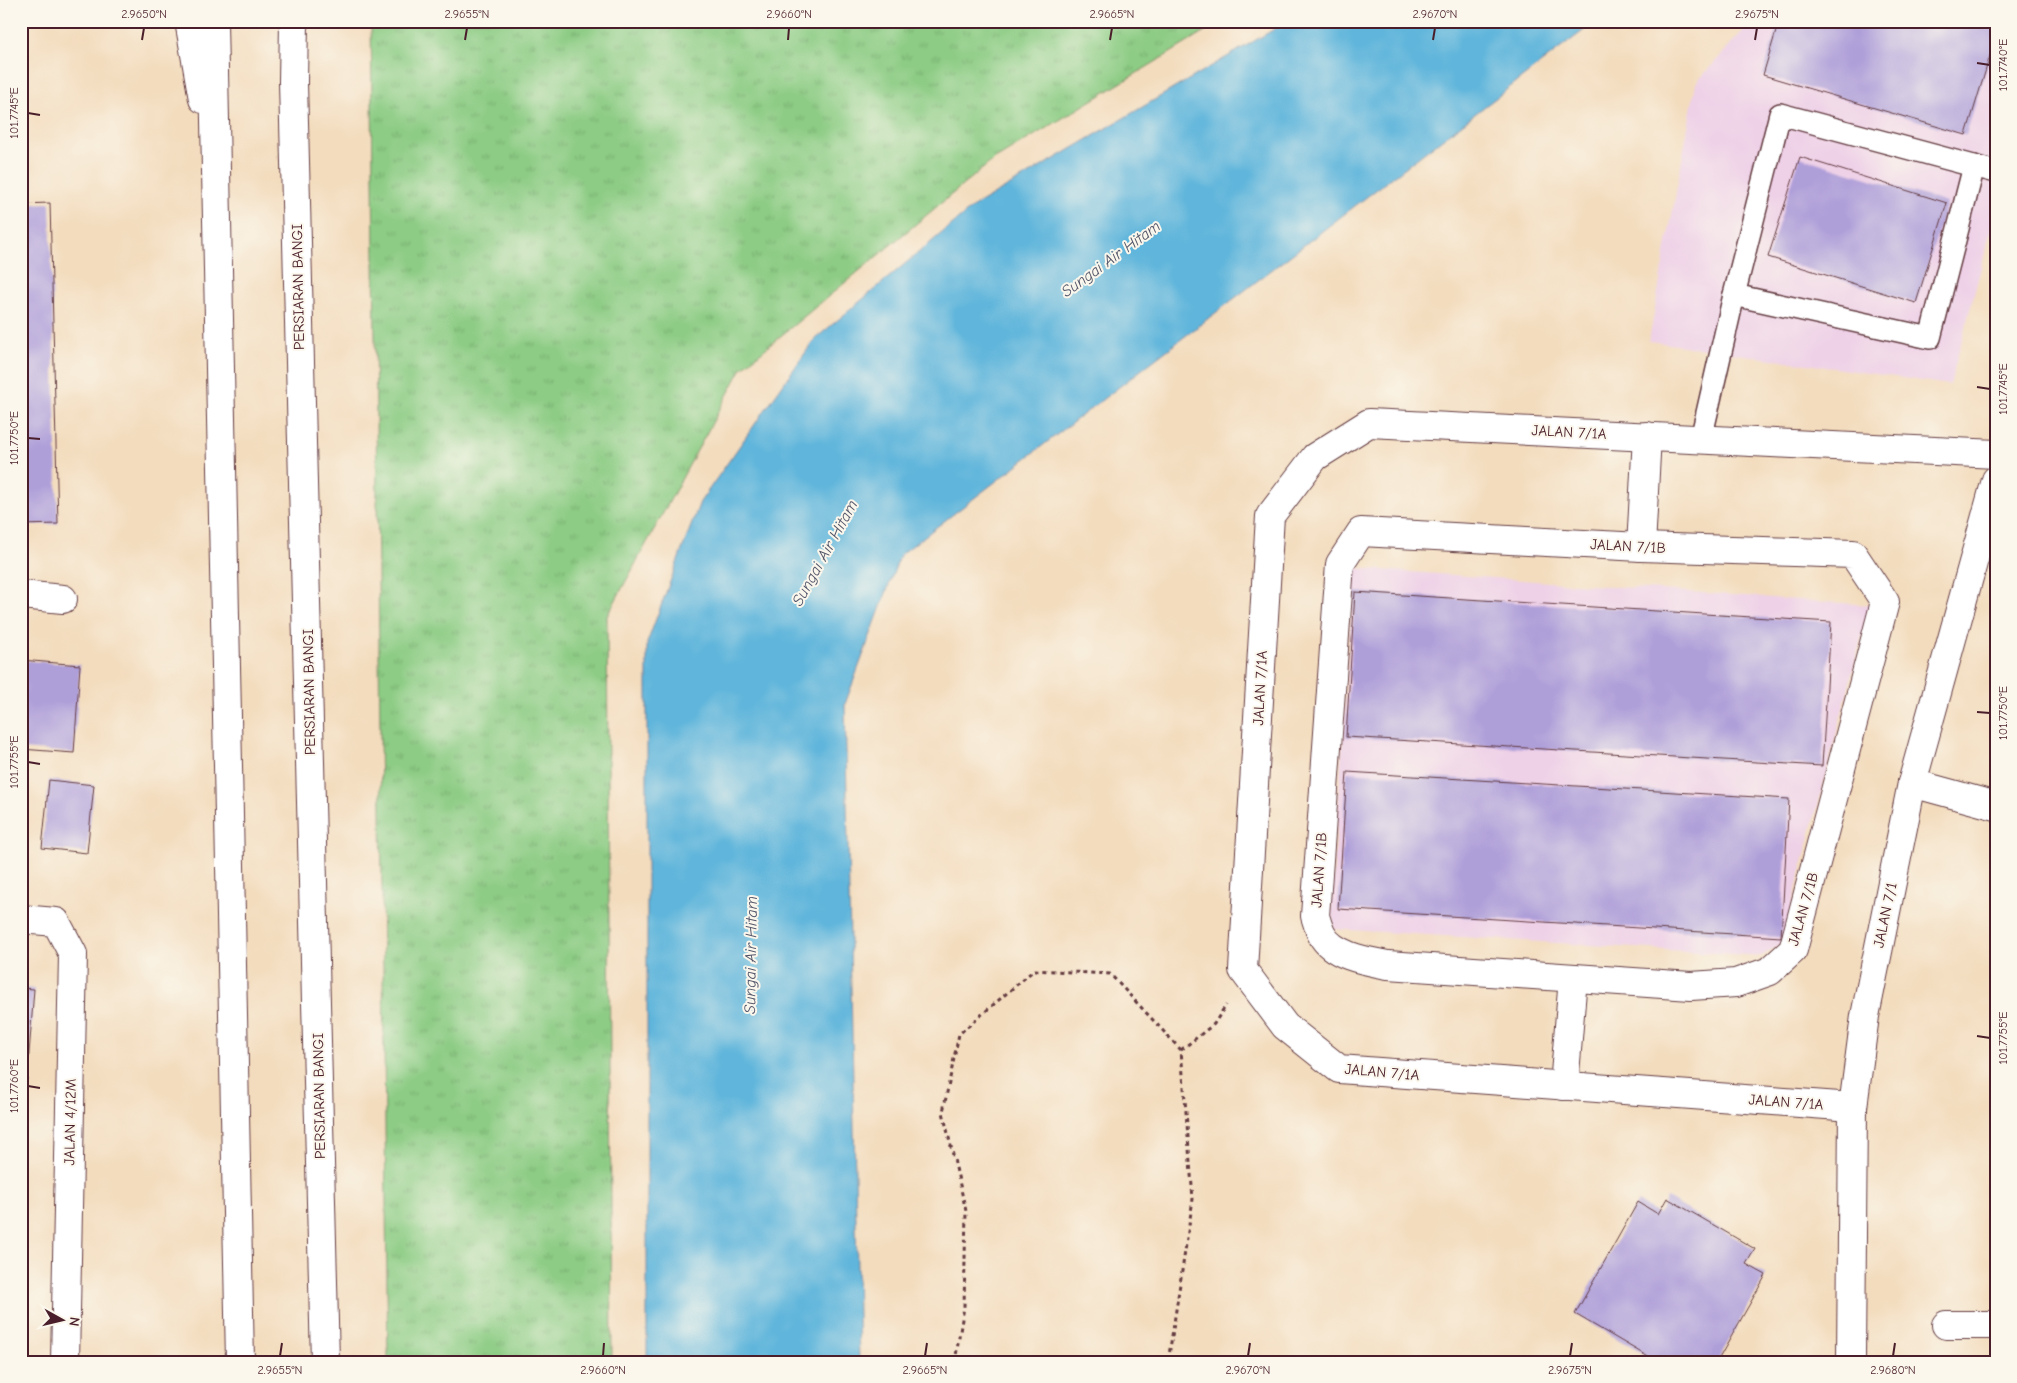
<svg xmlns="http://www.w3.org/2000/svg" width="2017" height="1383" viewBox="0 0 2017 1383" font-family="'Comic Neue',sans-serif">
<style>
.built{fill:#eed0e7}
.grass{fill:url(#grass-tufts);stroke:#6b7658}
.water{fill:#5eb5db;stroke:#546a83}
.building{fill:#af9fd9}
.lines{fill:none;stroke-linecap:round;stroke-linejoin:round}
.service-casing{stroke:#633b41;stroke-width:24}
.minor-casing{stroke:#633b41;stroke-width:30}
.tertiary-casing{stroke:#633b41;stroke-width:30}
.secondary-casing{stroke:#633b41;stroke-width:30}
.path{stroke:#633b41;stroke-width:3;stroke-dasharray:4 4;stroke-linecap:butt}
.service{stroke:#fff;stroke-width:21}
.minor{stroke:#fff;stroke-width:28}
.tertiary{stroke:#fff;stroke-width:28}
.secondary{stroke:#fff;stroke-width:28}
.ticks{fill:none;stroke:#4a1f2b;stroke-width:2}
.labels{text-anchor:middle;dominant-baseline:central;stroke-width:4;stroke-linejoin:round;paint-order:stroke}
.street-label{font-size:15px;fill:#4a1f2b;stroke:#fbf7ec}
.water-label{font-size:16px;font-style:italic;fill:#515469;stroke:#fbf7ec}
.neatline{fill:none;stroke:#4a1f2b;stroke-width:2}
.ticks-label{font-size:12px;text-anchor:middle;fill:#4a1f2b}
</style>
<defs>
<pattern id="grass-tufts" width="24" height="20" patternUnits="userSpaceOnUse" patternTransform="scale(1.25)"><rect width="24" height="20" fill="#8ccc84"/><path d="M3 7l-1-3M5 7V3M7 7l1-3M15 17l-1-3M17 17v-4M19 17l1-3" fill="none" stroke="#7aaf72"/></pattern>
</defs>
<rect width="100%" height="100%" fill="#fbf7ec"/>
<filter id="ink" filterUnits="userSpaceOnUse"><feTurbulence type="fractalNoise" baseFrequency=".02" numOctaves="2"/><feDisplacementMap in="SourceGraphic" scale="10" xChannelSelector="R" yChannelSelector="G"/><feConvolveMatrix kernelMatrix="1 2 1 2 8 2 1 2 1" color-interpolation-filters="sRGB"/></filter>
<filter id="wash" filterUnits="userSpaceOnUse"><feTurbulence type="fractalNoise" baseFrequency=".0096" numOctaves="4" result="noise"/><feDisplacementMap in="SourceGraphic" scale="20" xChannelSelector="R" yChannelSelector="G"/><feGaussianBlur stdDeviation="1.12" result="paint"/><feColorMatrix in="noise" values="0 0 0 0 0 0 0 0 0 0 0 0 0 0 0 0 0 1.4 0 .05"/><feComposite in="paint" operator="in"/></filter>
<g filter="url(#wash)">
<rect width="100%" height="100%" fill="#f3dcbd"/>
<g class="built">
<path d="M 1752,21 L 1996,21 L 1996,211 L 1950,385 L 1649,341 L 1696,83 Z"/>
<path d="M 1354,568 L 1870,605 L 1782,943 L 1762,956 L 1334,929 L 1331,913 Z"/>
</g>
<path class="grass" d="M 371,21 L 1223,21 L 992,161 L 742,368 L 607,616 L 612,1362 L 388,1362 Z"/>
<path class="water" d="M 1288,21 L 1596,21 L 900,555 L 845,704 L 859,1362 L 647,1362 L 647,643 L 700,502 L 815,339 L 973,207 Z"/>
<g id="blocks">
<g class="building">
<path d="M 1779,21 L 1967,21 L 1996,30 L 1996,36 L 1966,135 L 1763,75 Z"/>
<path d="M 1800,157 L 1947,203 L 1916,303 L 1768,257 Z"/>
<path d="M 50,203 L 58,524 L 21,525 L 21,204 Z"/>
<path d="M 1355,592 L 1831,622 L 1822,766 L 1346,737 Z"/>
<path d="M 21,660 L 80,665 L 74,753 L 21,749 Z"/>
<path d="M 1347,772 L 1789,799 L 1781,937 L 1338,909 Z"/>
<path d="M 49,780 L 94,785 L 87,853 L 42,848 Z"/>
<path d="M 21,988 L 34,989 L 27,1080 L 21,1079 Z"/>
<path d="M 1667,1198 L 1755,1249 L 1746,1264 L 1766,1275 L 1717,1362 L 1657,1362 L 1575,1314 L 1638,1202 L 1658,1214 Z"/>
</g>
</g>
</g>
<g filter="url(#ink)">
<use href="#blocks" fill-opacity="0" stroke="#633b41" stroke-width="1"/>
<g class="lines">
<defs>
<g id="service">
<path d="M 1734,295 L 1930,338 L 1974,166"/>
<path d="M 1701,439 L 1734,295 L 1780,114 L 1996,172"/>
</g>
<g id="minor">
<path d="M 1361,532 L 1641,547 L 1853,554 L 1885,602 L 1793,950 L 1770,971 L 1736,983 L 1691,986 L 1388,965 C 1367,961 1333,956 1322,935 C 1319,930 1317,922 1315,916 L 1340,564 Z"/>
<path d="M 1641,547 L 1647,436"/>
<path d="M 21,595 L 63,599"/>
<path d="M 21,919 L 56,922 L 73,954 L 65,1362"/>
<path d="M 1564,1086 L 1573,978"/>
<path d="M 1853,1107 L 1339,1069 L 1285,1026 L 1243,970 L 1270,516 L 1315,457 L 1369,423 L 1996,454"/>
<path d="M 1946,1325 L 1996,1325"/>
</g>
<g id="tertiary">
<path d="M 1912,783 L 1996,806"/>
<path d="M 1851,1362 L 1853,1107 L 1865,1016 L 1912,783 L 1996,480"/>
</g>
<g id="secondary">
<path d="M 189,21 L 203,99"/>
<path d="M 213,21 L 240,1362"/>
<path d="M 294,21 L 293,82 L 325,1362"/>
</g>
</defs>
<use href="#service" class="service-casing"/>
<use href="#minor" class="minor-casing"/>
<use href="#tertiary" class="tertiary-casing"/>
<use href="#secondary" class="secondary-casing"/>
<g class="path">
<path d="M 1181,1050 L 1214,1024 L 1226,1005"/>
<path d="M 955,1362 L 964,1307 L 966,1211 L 943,1112 L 959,1034 L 1034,970 L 1110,974 L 1181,1050 L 1193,1199 L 1168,1362"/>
</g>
<use href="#service" class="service"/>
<use href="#minor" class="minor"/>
<use href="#tertiary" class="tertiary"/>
<use href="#secondary" class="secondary"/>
</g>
</g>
<path class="ticks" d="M 142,40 L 144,28M 465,40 L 467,28M 788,40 L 789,28M 1110,40 L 1112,28M 1433,40 L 1435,28M 1755,40 L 1757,28M 1977,63 L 1990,65M 28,113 L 40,115M 1977,387 L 1990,389M 28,438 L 40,439M 1977,712 L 1990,713M 28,762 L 40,764M 1977,1036 L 1990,1038M 28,1086 L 40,1088M 280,1356 L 282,1343M 603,1356 L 604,1343M 925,1356 L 927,1343M 1248,1356 L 1250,1343M 1570,1356 L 1572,1343M 1893,1356 L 1895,1343"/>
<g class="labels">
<g class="street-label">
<text transform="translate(298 287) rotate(-91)">PERSIARAN BANGI</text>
<text transform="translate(1569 432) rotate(3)">JALAN 7/1A</text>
<text transform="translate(1628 546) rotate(3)">JALAN 7/1B</text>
<text transform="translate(1260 688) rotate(-87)">JALAN 7/1A</text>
<text transform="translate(309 692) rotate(-91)">PERSIARAN BANGI</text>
<text transform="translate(1319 870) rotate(-86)">JALAN 7/1B</text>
<text transform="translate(1803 909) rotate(-74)">JALAN 7/1B</text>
<text transform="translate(1885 915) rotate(-78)">JALAN 7/1</text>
<text transform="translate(1382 1072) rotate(5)">JALAN 7/1A</text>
<text transform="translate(319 1096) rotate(-91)">PERSIARAN BANGI</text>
<text transform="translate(1786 1102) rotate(4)">JALAN 7/1A</text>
<text transform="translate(70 1122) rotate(-89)">JALAN 4/12M</text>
</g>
<g class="water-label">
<text transform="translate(1111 259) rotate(-36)">Sungai Air Hitam</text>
<text transform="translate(825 553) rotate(-61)">Sungai Air Hitam</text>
<text transform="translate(751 955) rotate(-89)">Sungai Air Hitam</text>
</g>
</g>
<rect width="2017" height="1383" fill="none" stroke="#fbf7ec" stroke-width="55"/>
<g transform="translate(62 1320) rotate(98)" stroke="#fbf7ec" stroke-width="4" paint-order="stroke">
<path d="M0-4L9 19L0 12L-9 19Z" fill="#4a1f2b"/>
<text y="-8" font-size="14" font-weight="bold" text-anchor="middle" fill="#4a1f2b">N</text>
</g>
<rect x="28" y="28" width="1962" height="1328" class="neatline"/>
<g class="ticks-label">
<text x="144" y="18">2.9650°N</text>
<text x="467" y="18">2.9655°N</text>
<text x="789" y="18">2.9660°N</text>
<text x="1112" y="18">2.9665°N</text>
<text x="1435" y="18">2.9670°N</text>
<text x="1757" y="18">2.9675°N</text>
<text transform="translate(2003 65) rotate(-90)" y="4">101.7740°E</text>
<text transform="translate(14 113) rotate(-90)" y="4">101.7745°E</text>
<text transform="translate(2003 389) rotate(-90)" y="4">101.7745°E</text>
<text transform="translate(14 438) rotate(-90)" y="4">101.7750°E</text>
<text transform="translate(2003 713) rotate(-90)" y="4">101.7750°E</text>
<text transform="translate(14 762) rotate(-90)" y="4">101.7755°E</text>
<text transform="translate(2003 1038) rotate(-90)" y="4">101.7755°E</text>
<text transform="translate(14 1086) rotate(-90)" y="4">101.7760°E</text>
<text x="280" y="1374">2.9655°N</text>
<text x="603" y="1374">2.9660°N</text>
<text x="925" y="1374">2.9665°N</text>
<text x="1248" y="1374">2.9670°N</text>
<text x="1570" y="1374">2.9675°N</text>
<text x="1893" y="1374">2.9680°N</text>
</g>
</svg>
